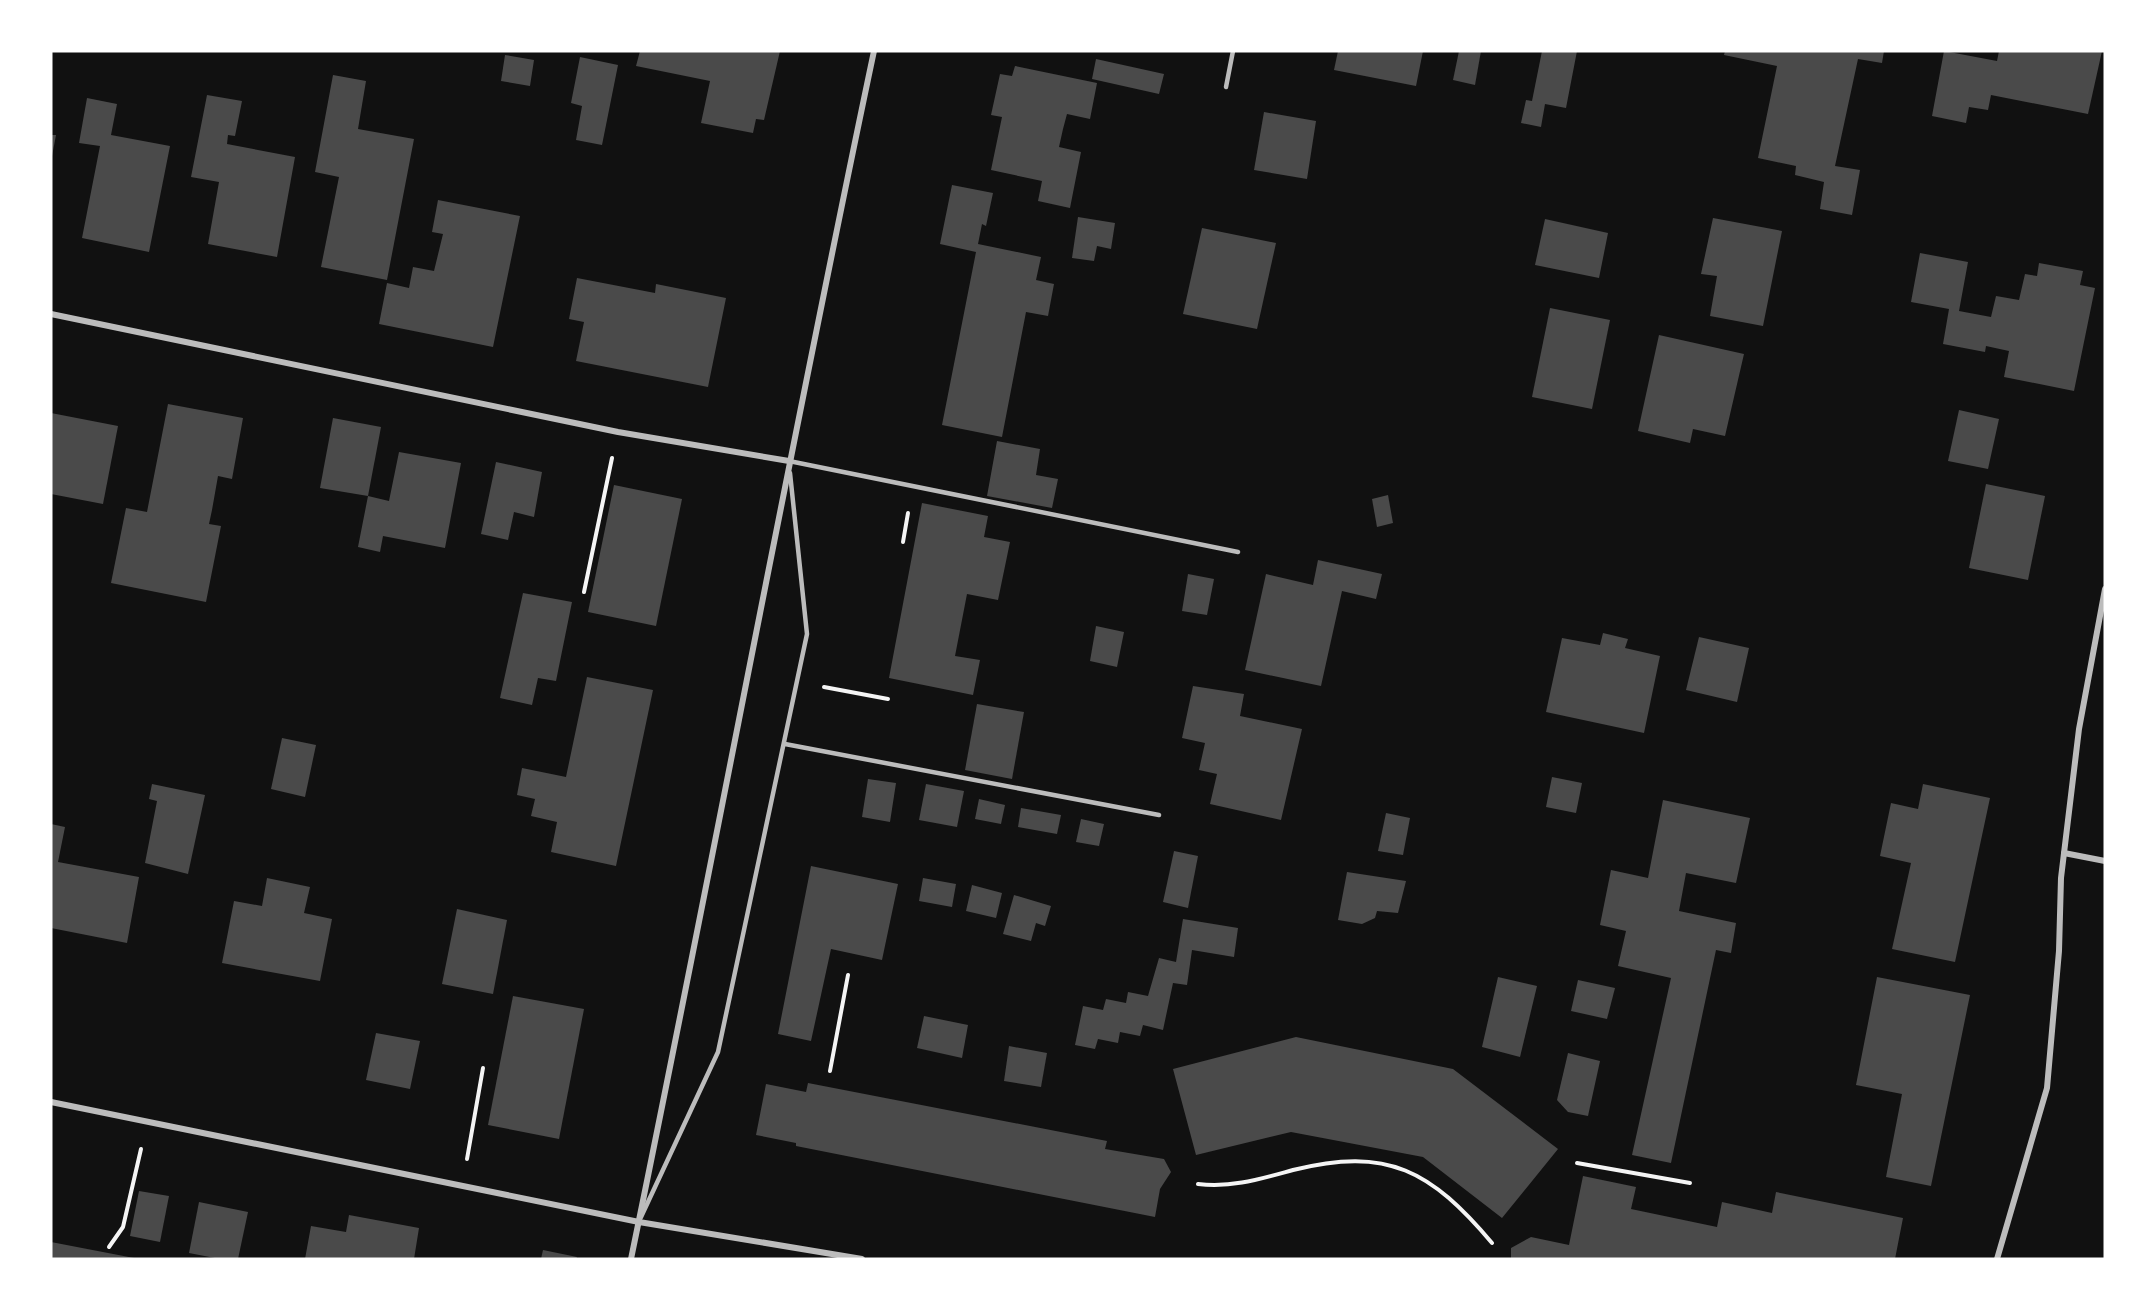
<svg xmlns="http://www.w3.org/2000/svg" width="2156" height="1310" viewBox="0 0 2156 1310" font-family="Rubik,sans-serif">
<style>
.building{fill:#4a4a4a}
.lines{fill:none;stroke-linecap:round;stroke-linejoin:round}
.path{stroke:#f5f5f5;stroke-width:4}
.service{stroke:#bcbcbc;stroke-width:4.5}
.minor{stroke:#bcbcbc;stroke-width:6}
</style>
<rect width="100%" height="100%" fill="#111"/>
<g class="building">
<path d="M 640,51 L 780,51 L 764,120 L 756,119 L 753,133 L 701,123 L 710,81 L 636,66 Z"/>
<path d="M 1338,51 L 1423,51 L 1416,86 L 1334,70 Z"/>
<path d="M 1459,51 L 1481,51 L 1475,85 L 1453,80 Z"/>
<path d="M 1542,51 L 1577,51 L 1566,108 L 1545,104 L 1541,127 L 1521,123 L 1526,100 L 1532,101 Z"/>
<path d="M 1725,51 L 1884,51 L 1882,63 L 1858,59 L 1835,166 L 1860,170 L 1852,215 L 1820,209 L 1824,182 L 1795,175 L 1796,166 L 1758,158 L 1777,66 L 1724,55 Z"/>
<path d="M 1944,51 L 1997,61 L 1999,51 L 2102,51 L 2088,114 L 1991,95 L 1988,110 L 1969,107 L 1966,123 L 1932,116 Z"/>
<path d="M 505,55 L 534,60 L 530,86 L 501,81 Z"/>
<path d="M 580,57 L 618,65 L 602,145 L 576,140 L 582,106 L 571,103 Z"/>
<path d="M 1096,59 L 1164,74 L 1159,94 L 1092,79 Z"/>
<path d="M 1015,66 L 1097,83 L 1090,119 L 1067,114 L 1063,129 L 1059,147 L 1081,152 L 1070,208 L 1038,201 L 1042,181 L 991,170 L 1002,117 L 991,115 L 1000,74 L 1012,76 Z"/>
<path d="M 333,75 L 366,81 L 358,129 L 414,139 L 387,280 L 321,267 L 339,177 L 315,172 Z"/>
<path d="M 207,95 L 242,101 L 235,136 L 228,135 L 227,144 L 295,157 L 277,257 L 208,244 L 219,182 L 191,177 Z"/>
<path d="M 87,98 L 117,104 L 111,135 L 170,146 L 149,252 L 82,238 L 100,146 L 79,143 Z"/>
<path d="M 1264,112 L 1316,121 L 1307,179 L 1254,170 Z"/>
<path d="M 51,135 L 56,135 L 52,156 L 51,156 Z"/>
<path d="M 952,185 L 993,193 L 986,226 L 982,224 L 978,244 L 1041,257 L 1036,280 L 1054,284 L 1048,316 L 1026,312 L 1002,437 L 942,425 L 976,252 L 940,244 Z"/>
<path d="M 438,200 L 520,216 L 493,347 L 379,324 L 387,283 L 409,288 L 413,267 L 434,271 L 443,234 L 432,232 Z"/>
<path d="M 1078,217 L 1115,223 L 1111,249 L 1097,246 L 1094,261 L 1072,258 Z"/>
<path d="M 1713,218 L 1782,231 L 1763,326 L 1710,316 L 1717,276 L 1701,274 Z"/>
<path d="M 1545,219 L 1608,233 L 1599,278 L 1535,265 Z"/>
<path d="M 1202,228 L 1276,243 L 1257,329 L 1183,314 Z"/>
<path d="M 1920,253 L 1968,262 L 1959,311 L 1991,317 L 1996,296 L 2019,300 L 2025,274 L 2037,276 L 2039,263 L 2083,271 L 2080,285 L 2095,288 L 2074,391 L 2004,377 L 2009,351 L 1986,346 L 1985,352 L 1943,344 L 1949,309 L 1911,302 Z"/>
<path d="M 577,278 L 655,293 L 656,284 L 726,298 L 708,387 L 576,361 L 584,322 L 569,319 Z"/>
<path d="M 1550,308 L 1610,320 L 1592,409 L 1532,397 Z"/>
<path d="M 1659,335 L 1744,354 L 1725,436 L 1693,429 L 1690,443 L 1638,431 Z"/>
<path d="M 168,404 L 243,418 L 232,479 L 218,476 L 212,510 L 209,524 L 221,526 L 206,602 L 111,583 L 126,508 L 147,512 Z"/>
<path d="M 1959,410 L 1999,419 L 1988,469 L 1948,461 Z"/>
<path d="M 51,413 L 118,426 L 103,504 L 51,494 Z"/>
<path d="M 333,418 L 381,427 L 368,496 L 320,488 Z"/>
<path d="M 997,441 L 1040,449 L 1036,475 L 1058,479 L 1052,508 L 987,496 Z"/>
<path d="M 399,452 L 461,463 L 445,548 L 383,536 L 380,552 L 358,547 L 368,496 L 389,501 Z"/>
<path d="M 496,462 L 542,472 L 534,517 L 514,512 L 508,540 L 481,534 Z"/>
<path d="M 1986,484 L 2045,496 L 2028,580 L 1969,568 Z"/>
<path d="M 614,485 L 682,499 L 656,626 L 588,612 Z"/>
<path d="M 1388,495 L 1393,523 L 1377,527 L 1372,499 Z"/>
<path d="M 922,503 L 988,516 L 984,537 L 1010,542 L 998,600 L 967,594 L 955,656 L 980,660 L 973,695 L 889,678 Z"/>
<path d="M 1318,560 L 1382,574 L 1376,599 L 1342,591 L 1321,686 L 1245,670 L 1266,574 L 1313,585 Z"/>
<path d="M 1188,574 L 1214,579 L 1207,615 L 1182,611 Z"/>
<path d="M 523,593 L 572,602 L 556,681 L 538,678 L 532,705 L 500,698 Z"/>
<path d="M 1096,626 L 1124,632 L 1117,667 L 1090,661 Z"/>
<path d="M 1603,633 L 1628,639 L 1625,648 L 1660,656 L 1644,733 L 1546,712 L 1562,638 L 1600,645 Z"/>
<path d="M 1699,637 L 1749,648 L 1737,702 L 1686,690 Z"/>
<path d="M 587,677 L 653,690 L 616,866 L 551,852 L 557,822 L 531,816 L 535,799 L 517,795 L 522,768 L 566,777 Z"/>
<path d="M 1193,686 L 1244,694 L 1240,716 L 1302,729 L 1281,820 L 1210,804 L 1217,774 L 1199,770 L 1205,743 L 1182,738 Z"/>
<path d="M 977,704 L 1024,712 L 1012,779 L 965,770 Z"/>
<path d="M 282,738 L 316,745 L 305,797 L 271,789 Z"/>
<path d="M 1552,777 L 1582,783 L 1576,813 L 1546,807 Z"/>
<path d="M 868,779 L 896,783 L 890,822 L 862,817 Z"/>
<path d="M 152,784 L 205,795 L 188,874 L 145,863 L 157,801 L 149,799 Z"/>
<path d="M 926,784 L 964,791 L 957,827 L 919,820 Z"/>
<path d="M 1923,784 L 1990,798 L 1955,962 L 1892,949 L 1911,863 L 1880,856 L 1891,803 L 1918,809 Z"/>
<path d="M 979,799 L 1005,805 L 1001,824 L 975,819 Z"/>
<path d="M 1663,800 L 1750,818 L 1736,883 L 1686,873 L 1679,911 L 1736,923 L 1731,953 L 1716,950 L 1671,1163 L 1632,1155 L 1671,978 L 1618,966 L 1626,931 L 1600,925 L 1611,870 L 1648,878 Z"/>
<path d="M 1021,808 L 1061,815 L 1057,834 L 1018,827 Z"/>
<path d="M 1386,813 L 1410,818 L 1403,855 L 1378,851 Z"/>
<path d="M 1081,819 L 1104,824 L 1099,846 L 1076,842 Z"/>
<path d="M 51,824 L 65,827 L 58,862 L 139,877 L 127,943 L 51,928 Z"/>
<path d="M 1174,851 L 1198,856 L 1188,908 L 1163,902 Z"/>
<path d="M 811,866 L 898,884 L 882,960 L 831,949 L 811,1041 L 778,1034 Z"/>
<path d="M 1347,872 L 1406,881 L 1398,913 L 1377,911 L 1375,918 L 1362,924 L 1338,920 Z"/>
<path d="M 267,878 L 310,887 L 304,913 L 332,919 L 320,981 L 222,963 L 234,901 L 262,906 Z"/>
<path d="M 923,878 L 956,884 L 952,907 L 919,901 Z"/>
<path d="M 972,885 L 1002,893 L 996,918 L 966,911 Z"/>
<path d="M 1014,895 L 1051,906 L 1045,926 L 1036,923 L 1031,941 L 1003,934 Z"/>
<path d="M 457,909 L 507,920 L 493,994 L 442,984 Z"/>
<path d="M 1183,919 L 1238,928 L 1234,957 L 1192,950 L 1187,985 L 1173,983 L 1163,1030 L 1143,1025 L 1140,1036 L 1120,1032 L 1118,1043 L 1098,1039 L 1095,1049 L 1075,1045 L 1083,1006 L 1103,1010 L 1106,999 L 1126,1003 L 1128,992 L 1148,996 L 1159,958 L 1176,962 Z"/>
<path d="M 1498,977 L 1537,986 L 1520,1057 L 1482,1047 Z"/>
<path d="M 1877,977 L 1970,995 L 1931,1186 L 1886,1177 L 1902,1094 L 1856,1085 Z"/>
<path d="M 1578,980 L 1615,988 L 1607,1019 L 1571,1011 Z"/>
<path d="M 513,996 L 584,1009 L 559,1139 L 488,1125 Z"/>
<path d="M 924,1016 L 968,1025 L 962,1058 L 917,1048 Z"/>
<path d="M 376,1033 L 420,1041 L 410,1089 L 366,1080 Z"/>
<path d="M 1296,1037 L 1453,1069 L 1558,1149 L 1502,1218 L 1423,1157 L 1291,1132 L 1196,1155 L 1173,1069 Z"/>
<path d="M 1009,1046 L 1047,1053 L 1041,1087 L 1004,1081 Z"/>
<path d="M 1568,1053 L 1600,1061 L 1588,1116 L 1568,1112 L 1557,1100 Z"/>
<path d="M 808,1083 L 1107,1141 L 1105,1149 L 1164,1159 L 1171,1172 L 1160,1189 L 1155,1217 L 796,1146 L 796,1143 L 756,1135 L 766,1084 L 806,1092 Z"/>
<path d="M 1583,1176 L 1636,1187 L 1631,1209 L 1717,1227 L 1722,1202 L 1772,1213 L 1776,1192 L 1903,1218 L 1895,1259 L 1511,1259 L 1511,1248 L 1531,1237 L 1569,1245 Z"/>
<path d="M 139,1191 L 169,1196 L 160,1242 L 130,1236 Z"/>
<path d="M 199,1202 L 248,1212 L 238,1259 L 220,1259 L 189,1253 Z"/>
<path d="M 349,1215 L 419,1228 L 414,1259 L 305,1259 L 311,1226 L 346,1232 Z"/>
<path d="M 51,1242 L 134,1258 L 134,1259 L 51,1259 Z"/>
<path d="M 543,1250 L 577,1257 L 576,1259 L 541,1259 Z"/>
</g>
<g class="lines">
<g class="path">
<path d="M 903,542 L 908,513"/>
<path d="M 584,592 L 612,458"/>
<path d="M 824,687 L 888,699"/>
<path d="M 830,1071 L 848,975"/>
<path d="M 467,1159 L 483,1068"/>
<path d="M 1577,1163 L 1690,1183"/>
<path d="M 1198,1184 C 1232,1188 1260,1179 1293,1170 C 1388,1146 1431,1171 1492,1243"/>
<path d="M 109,1247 L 123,1227 L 141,1149"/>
</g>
<g class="service">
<path d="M 1226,87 L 1233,51"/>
<path d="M 789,461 L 1238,552"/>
<path d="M 785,744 L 1159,815"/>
<path d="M 641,1217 L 718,1052 L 807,634 L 790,473"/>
</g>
<g class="minor">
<path d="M 51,314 L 618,432 L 789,461"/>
<path d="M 2064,853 L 2105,861"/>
<path d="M 51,1102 L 639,1222 L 862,1259"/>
<path d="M 631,1259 C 714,857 789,453 874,51"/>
<path d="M 1997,1259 L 2047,1088 L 2059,951 L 2061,878 L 2079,729 L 2105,589"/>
</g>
</g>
<rect width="2156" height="1310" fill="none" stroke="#ffffff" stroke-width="105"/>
</svg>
